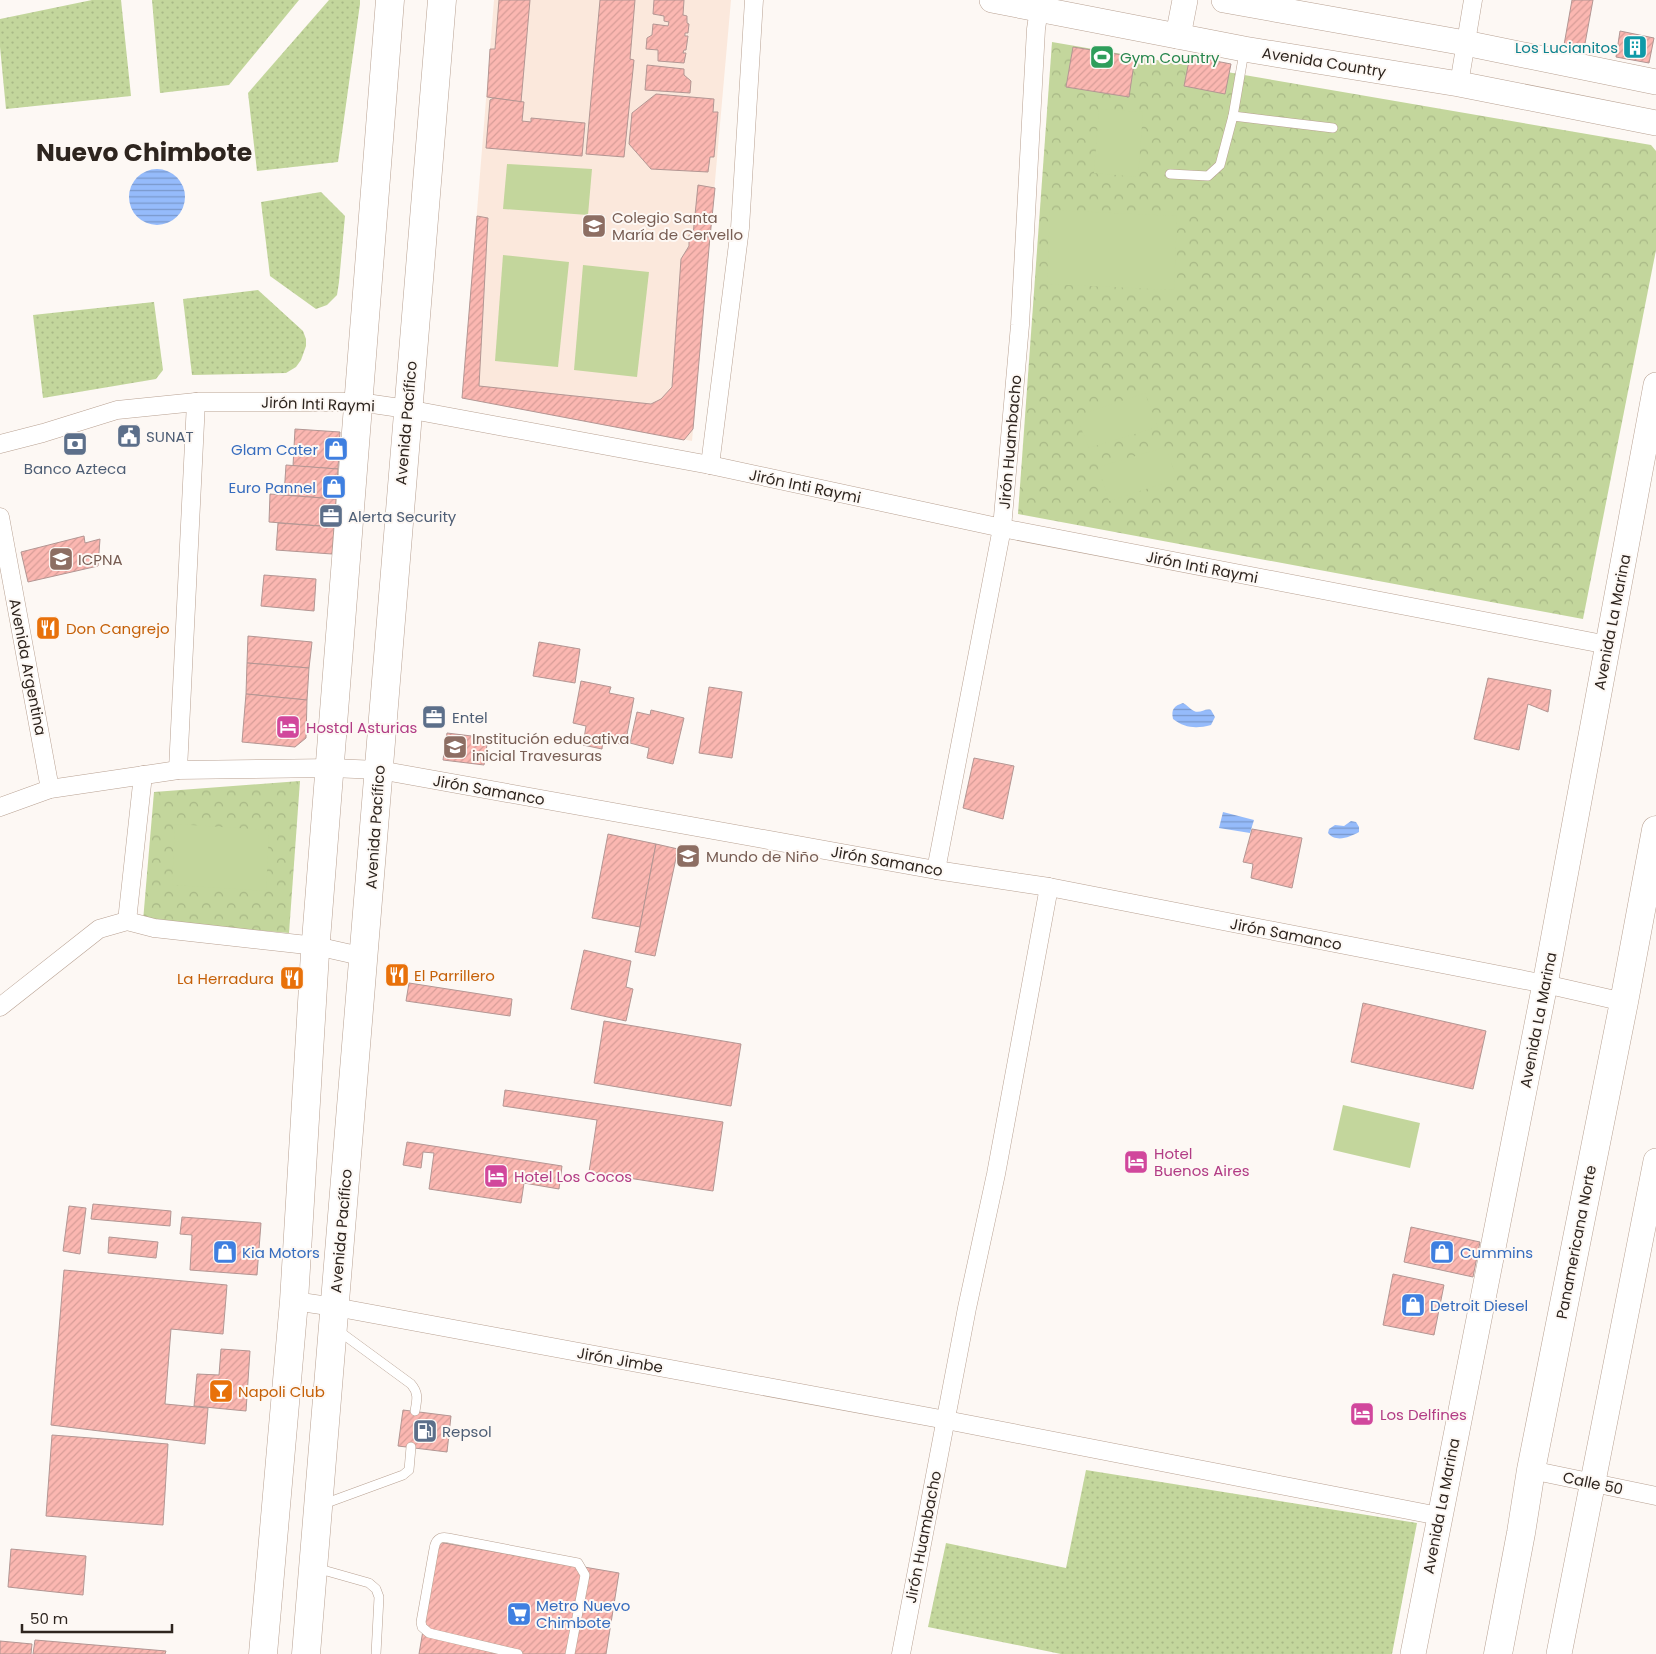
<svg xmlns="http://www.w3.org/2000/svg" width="1656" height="1654" viewBox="0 0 1656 1654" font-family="Poppins,sans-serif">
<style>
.built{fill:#fbe8dc}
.grass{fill:url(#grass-dots)}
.park{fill:url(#park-crowns)}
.pitch{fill:#c3d69c}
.water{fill:url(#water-rules)}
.building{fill:url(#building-hatch);stroke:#b39693}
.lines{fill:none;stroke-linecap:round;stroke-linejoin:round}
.service-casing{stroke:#b8a192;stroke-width:10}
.minor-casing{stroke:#b8a192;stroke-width:19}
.secondary-casing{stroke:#b8a192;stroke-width:26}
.primary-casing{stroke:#b8a192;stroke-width:29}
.trunk-casing{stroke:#b8a192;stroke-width:29}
.service{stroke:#fff;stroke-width:9}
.minor{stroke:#fff;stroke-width:18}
.secondary{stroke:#fff;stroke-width:25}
.primary{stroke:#fff;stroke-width:28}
.trunk{stroke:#fff;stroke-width:28}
.labels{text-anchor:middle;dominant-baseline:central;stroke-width:4;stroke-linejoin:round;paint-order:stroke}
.culture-label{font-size:15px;fill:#0d838f;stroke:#fdf8f4;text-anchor:end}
.leisure-label{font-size:15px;fill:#27864d;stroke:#fdf8f4;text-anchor:start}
.street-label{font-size:15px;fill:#2e251f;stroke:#fdf8f4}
.education-label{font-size:15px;fill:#785e54;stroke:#fdf8f4;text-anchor:start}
.service-label{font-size:15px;fill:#4e5e75;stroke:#fdf8f4;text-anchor:start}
.shop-label{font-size:15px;fill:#366cbe;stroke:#fdf8f4;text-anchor:start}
.food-label{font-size:15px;fill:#c56008;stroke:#fdf8f4;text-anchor:start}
.hotel-label{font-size:15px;fill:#b23c85;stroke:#fdf8f4;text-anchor:start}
.town-label{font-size:25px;font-weight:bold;fill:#2e251f;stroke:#fdf8f4}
</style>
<defs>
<pattern id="grass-dots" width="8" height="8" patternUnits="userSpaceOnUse" patternTransform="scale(1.25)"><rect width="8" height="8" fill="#c3d69c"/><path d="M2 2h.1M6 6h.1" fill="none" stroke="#a8b886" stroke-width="1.8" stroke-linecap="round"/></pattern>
<pattern id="park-crowns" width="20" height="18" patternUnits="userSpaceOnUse" patternTransform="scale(1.25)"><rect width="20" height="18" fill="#c3d69c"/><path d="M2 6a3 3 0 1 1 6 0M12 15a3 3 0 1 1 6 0" fill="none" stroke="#a8b886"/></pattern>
<pattern id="water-rules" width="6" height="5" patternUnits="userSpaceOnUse" patternTransform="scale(1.25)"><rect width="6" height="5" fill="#95bbfb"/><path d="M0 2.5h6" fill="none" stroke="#7a98cb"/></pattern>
<pattern id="building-hatch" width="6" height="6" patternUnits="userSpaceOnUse" patternTransform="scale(1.25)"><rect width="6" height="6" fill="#fbb7b1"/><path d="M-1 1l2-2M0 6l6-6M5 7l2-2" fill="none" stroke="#d79d98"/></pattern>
</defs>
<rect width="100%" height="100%" fill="#fdf8f4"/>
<path class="built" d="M 494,0 L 731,0 L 692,441 L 462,398 Z"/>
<g class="grass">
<path d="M 92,0 L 121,0 L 131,96 L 6,109 L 0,47 L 0,19 Z"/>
<path d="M 152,0 L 299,0 L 229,85 L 160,93 Z"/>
<path d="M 329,0 L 360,0 L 360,4 L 338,162 L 257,171 L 248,93 Z"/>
<path d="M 321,192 L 345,216 L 339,282 L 337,295 L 327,305 L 316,309 L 270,276 L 261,202 Z"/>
<path d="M 258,290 L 303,331 L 306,339 L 306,346 L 301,360 L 296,367 L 286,373 L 192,375 L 183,299 Z"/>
<path d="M 154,302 L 163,370 L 156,379 L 43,398 L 33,315 Z"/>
<path d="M 1086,1470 L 1417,1523 L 1392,1654 L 1061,1654 L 928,1627 L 946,1543 L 1066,1568 Z"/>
</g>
<g class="park">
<path d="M 1052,42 L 1651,145 L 1656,151 L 1656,250 L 1583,619 L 1018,514 Z"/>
<path d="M 300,781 L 289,933 L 143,921 L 154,792 Z"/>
</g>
<g class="pitch">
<path d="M 1099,109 L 1143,112 L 1138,177 L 1094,173 Z"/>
<path d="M 507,164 L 592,169 L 588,215 L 503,209 Z"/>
<path d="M 1050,210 L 1177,216 L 1174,290 L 1047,284 Z"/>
<path d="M 503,255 L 569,262 L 558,367 L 495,361 Z"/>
<path d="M 583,265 L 649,272 L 637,377 L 574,370 Z"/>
<path d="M 1145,393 L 1158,427 L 1089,448 L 1076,416 Z"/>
<path d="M 1166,447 L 1177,479 L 1109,501 L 1098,467 Z"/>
<path d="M 175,824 L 269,830 L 266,891 L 172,885 Z"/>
<path d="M 1343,1105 L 1420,1123 L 1410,1168 L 1333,1150 Z"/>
</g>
<g class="water">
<circle cx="157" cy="197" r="28"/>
<path d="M 1183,703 C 1187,705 1190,709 1194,711 C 1200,714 1205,708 1211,710 L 1215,717 L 1211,725 C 1196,729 1185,728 1173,719 C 1171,709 1174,706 1183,703 Z"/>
<path d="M 1223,812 L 1254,820 L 1250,833 L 1219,828 Z"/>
<path d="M 1351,821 L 1356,822 L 1359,827 L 1359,832 C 1350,837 1336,843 1328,833 L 1329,829 L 1335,825 L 1344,826 Z"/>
</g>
<g class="building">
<path d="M 499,0 L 530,0 L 521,102 L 487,97 L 490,49 L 495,49 Z"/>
<path d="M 600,0 L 635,0 L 630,59 L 634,60 L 624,157 L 586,154 Z"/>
<path d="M 654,0 L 684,0 L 683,15 L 687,16 L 687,23 L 689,24 L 688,33 L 685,33 L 685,36 L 688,36 L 686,50 L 684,50 L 683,53 L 686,53 L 684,63 L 658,61 L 658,50 L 646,49 L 647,38 L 652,35 L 653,24 L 668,26 L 669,22 L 664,21 L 664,16 L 653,14 Z"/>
<path d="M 1572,0 L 1593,0 L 1584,49 L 1564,45 Z"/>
<path d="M 1620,31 L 1654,38 L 1649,63 L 1616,57 Z"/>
<path d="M 1073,47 L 1135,57 L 1129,97 L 1066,87 Z"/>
<path d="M 1190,56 L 1231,64 L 1225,94 L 1184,86 Z"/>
<path d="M 647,65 L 684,69 L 684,75 L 691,81 L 690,93 L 645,90 Z"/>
<path d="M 656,94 L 714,99 L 713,112 L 718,112 L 714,157 L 710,157 L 708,172 L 651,169 L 629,144 L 632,113 Z"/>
<path d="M 494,98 L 524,102 L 522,121 L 531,122 L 531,118 L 585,123 L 582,156 L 486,148 L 490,100 Z"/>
<path d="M 698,185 L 715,188 L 710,237 L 693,235 Z"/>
<path d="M 477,216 L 488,218 L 479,386 L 651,404 L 661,399 L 672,387 L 681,259 L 689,246 L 689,235 L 710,237 L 693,429 L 684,440 L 462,398 Z"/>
<path d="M 295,429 L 340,432 L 338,469 L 293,466 Z"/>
<path d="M 286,465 L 338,469 L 336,499 L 284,495 Z"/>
<path d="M 270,494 L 336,499 L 334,527 L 269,522 Z"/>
<path d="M 278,523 L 334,527 L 332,554 L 276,550 Z"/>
<path d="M 84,536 L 85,543 L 100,539 L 98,566 L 28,582 L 21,552 Z"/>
<path d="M 264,575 L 316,579 L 314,611 L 261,606 Z"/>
<path d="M 248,636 L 312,642 L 309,668 L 247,663 Z"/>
<path d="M 539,642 L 580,649 L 575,683 L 533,676 Z"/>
<path d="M 247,663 L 309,668 L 307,700 L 246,694 Z"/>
<path d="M 1488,678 L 1551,690 L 1548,712 L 1528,704 L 1519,750 L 1474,739 Z"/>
<path d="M 581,681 L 611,687 L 609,693 L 634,698 L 625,745 L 603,740 L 602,749 L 583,745 L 586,726 L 573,723 Z"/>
<path d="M 709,687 L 742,692 L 732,758 L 699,753 Z"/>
<path d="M 246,694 L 307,700 L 306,738 L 295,747 L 242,742 Z"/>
<path d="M 651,710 L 684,718 L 673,764 L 647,758 L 649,748 L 630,743 L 637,712 L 650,715 Z"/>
<path d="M 447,733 L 488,738 L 484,765 L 443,760 Z"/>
<path d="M 974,758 L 1014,766 L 1003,819 L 963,808 Z"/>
<path d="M 1252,829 L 1302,838 L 1292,888 L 1251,878 L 1253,864 L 1243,862 Z"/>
<path d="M 608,834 L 656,844 L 640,927 L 592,918 Z"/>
<path d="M 656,844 L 678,849 L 655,956 L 635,952 Z"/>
<path d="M 584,950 L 631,961 L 626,987 L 633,989 L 626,1021 L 571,1009 Z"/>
<path d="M 409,983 L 512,999 L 510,1016 L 406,1001 Z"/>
<path d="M 1363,1003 L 1486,1031 L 1473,1089 L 1351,1062 Z"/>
<path d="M 604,1021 L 741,1044 L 731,1106 L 594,1083 Z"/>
<path d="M 505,1090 L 723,1122 L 713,1191 L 589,1172 L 597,1120 L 503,1106 Z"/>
<path d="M 407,1142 L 562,1166 L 559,1189 L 524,1183 L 521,1203 L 429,1189 L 434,1153 L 423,1152 L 421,1168 L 403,1165 Z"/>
<path d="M 93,1204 L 171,1211 L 170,1226 L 91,1219 Z"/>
<path d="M 69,1206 L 86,1208 L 80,1254 L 63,1251 Z"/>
<path d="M 182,1217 L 261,1223 L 257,1275 L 190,1270 L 192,1235 L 180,1234 Z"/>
<path d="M 1411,1227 L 1480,1242 L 1473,1277 L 1404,1262 Z"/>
<path d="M 109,1237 L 158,1242 L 156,1258 L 108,1253 Z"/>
<path d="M 64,1270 L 227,1285 L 223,1334 L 171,1329 L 165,1404 L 208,1408 L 205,1444 L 51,1425 Z"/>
<path d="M 1393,1274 L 1444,1285 L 1434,1335 L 1383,1325 Z"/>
<path d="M 221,1349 L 250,1351 L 246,1411 L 194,1406 L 197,1374 L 219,1375 Z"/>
<path d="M 403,1410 L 451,1416 L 447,1452 L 398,1446 Z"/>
<path d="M 52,1435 L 168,1444 L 163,1525 L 46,1516 Z"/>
<path d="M 438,1542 L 619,1573 L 606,1654 L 419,1654 Z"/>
<path d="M 11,1549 L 86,1556 L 83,1595 L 8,1587 Z"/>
<path d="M 35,1640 L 166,1651 L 165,1654 L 33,1654 Z"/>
<path d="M 0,1641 L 32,1644 L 31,1654 L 0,1654 Z"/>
</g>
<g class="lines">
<defs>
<g id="service">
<path d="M 1233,116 L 1333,128"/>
<path d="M 1170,174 L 1208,176 L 1220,165 L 1233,116 L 1244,52"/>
<path d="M 336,1329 L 411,1384 C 419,1393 417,1400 415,1411"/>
<path d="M 321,1505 L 403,1475 L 409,1470 L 411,1447"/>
<path d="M 316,1568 L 369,1583 L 376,1589 L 379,1597 L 376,1654"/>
<path d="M 518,1654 L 429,1633 L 422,1627 L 421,1622 L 434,1549 C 435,1541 439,1536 448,1538 L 578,1563 L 585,1575 L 570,1654"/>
</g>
<g id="minor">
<path d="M 1459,84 L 1473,0"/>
<path d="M 0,444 L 43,433 L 117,410 L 196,402 L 359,402 L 407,409 L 710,465 L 1002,528 L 1608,645"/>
<path d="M 710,465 L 740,228 L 754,0"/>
<path d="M 0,517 L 50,789"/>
<path d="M 178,770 L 196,402"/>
<path d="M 0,807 L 50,789 L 178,770 L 331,768 L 379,770 L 936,870 L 1049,887 L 1545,984 L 1624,1002"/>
<path d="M 936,870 L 1002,528 L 1020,325 L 1036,29 L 1039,9"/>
<path d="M 127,921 L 143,775"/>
<path d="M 0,1007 L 99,929 L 127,921 L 154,928 L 316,946 L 365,957"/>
<path d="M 294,1301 L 335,1307 L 946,1420 L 1439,1516"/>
<path d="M 1531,1470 L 1656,1496"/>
<path d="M 901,1654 L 967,1308 L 996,1174 L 1049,887"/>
</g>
<g id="secondary">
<path d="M 992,0 L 1244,49 L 1459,84 L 1656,123"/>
<path d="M 1224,0 L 1465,43 L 1656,82"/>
<path d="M 1178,36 L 1185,0"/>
<path d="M 1413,1654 L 1545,984 L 1656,385"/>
<path d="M 1559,1654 L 1656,1161"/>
</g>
<g id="primary">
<path d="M 263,1654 L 294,1301 L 315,953 L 390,0"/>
<path d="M 306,1654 L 442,0"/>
</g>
<path id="trunk" d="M 1498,1654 L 1521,1533 L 1531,1470 L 1624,1002 L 1656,830"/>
</defs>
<use href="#service" class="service-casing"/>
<use href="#minor" class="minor-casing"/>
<use href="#secondary" class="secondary-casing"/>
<use href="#primary" class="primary-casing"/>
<use href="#trunk" class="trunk-casing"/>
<use href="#service" class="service"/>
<use href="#minor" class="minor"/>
<use href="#secondary" class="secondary"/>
<use href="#primary" class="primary"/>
<use href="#trunk" class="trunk"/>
</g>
<defs>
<symbol id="building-square" viewBox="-11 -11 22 22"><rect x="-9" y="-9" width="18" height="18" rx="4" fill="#0f9aa8" stroke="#fdf8f4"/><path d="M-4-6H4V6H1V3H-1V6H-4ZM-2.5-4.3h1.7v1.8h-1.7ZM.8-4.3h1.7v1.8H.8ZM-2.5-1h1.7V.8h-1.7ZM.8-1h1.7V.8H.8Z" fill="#fff"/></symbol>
<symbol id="stadium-square" viewBox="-11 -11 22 22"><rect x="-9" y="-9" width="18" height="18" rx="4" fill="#2e9e5b" stroke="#fdf8f4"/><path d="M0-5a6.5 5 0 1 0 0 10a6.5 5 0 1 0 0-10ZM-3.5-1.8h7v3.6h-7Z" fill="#fff"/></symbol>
<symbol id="university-square" viewBox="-11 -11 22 22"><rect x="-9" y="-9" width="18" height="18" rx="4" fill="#8d6e63" stroke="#fdf8f4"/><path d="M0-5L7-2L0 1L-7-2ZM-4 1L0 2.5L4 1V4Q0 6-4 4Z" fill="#fff"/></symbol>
<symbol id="civic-square" viewBox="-11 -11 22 22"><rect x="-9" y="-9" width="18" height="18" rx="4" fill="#5c6f8a" stroke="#fdf8f4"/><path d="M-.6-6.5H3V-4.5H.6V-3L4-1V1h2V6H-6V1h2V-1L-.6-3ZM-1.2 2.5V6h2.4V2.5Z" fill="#fff"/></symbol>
<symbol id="bank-square" viewBox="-11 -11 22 22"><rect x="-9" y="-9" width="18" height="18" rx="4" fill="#5c6f8a" stroke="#fdf8f4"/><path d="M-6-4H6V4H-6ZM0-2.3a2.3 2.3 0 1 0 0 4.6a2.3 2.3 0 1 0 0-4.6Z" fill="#fff"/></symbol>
<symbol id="shop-square" viewBox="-11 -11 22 22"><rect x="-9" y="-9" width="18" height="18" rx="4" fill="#3f7fe0" stroke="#fdf8f4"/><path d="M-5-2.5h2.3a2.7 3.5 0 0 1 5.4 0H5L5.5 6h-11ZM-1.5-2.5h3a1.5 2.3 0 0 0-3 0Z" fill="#fff"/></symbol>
<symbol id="office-square" viewBox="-11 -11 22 22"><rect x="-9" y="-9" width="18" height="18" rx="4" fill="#5c6f8a" stroke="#fdf8f4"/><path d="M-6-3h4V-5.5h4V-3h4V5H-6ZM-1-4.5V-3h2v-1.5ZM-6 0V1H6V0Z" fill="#fff"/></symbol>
<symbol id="restaurant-square" viewBox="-11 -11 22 22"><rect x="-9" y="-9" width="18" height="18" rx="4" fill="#e8710a" stroke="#fdf8f4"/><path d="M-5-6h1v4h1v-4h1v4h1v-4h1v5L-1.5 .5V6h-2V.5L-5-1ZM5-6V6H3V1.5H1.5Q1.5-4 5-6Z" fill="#fff"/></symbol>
<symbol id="hotel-square" viewBox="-11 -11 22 22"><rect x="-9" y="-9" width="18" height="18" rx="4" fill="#d1479c" stroke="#fdf8f4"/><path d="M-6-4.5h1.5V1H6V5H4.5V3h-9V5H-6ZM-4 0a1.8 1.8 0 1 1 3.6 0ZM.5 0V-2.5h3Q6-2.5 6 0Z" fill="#fff"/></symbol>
<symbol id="school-square" viewBox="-11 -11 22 22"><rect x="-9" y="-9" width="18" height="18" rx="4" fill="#8d6e63" stroke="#fdf8f4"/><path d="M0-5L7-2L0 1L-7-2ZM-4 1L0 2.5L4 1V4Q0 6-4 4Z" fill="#fff"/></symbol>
<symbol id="bar-square" viewBox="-11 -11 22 22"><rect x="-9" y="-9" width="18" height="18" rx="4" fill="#e8710a" stroke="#fdf8f4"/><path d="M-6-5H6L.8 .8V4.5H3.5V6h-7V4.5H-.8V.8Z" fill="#fff"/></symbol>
<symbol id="fuel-square" viewBox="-11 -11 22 22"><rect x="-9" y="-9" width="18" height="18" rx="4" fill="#5c6f8a" stroke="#fdf8f4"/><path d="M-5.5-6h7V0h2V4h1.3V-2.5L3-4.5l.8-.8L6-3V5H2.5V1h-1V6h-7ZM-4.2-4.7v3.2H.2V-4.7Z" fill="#fff"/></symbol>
<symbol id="supermarket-square" viewBox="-11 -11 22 22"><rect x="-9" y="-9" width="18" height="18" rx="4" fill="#3f7fe0" stroke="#fdf8f4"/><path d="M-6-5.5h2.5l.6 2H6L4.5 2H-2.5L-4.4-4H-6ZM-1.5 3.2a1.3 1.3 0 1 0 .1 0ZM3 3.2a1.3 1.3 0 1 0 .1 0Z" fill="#fff"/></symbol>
</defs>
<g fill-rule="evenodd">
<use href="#building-square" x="1621" y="33" width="28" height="28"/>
<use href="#stadium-square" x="1088" y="43" width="28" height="28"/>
<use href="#university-square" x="580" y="212" width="28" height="28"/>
<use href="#civic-square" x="115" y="422" width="28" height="28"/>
<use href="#bank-square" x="61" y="430" width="28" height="28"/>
<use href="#shop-square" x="322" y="435" width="28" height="28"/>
<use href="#shop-square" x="320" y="473" width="28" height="28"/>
<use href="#office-square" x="317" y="502" width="28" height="28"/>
<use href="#university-square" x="47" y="545" width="28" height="28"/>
<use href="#restaurant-square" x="34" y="614" width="28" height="28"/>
<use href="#office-square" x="420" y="703" width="28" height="28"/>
<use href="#hotel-square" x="274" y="713" width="28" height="28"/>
<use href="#school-square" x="441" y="733" width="28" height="28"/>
<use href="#university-square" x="674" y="842" width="28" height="28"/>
<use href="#restaurant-square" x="383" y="961" width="28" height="28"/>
<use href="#restaurant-square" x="278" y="964" width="28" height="28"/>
<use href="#hotel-square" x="1122" y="1148" width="28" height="28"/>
<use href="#hotel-square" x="482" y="1162" width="28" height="28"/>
<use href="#shop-square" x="211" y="1238" width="28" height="28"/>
<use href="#shop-square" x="1428" y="1238" width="28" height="28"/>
<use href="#shop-square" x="1399" y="1291" width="28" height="28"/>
<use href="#bar-square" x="207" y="1377" width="28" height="28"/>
<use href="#hotel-square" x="1348" y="1400" width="28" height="28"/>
<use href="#fuel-square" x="411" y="1417" width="28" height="28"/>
<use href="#supermarket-square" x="505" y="1600" width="28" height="28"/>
</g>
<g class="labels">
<g class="culture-label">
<text x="1618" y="47">Los Lucianitos</text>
</g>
<g class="leisure-label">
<text x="1120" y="57">Gym Country</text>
</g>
<g class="street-label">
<text transform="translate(1324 62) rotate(9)">Avenida Country</text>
<text transform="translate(318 404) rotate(2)">Jirón Inti Raymi</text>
<text transform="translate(406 423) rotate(-85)">Avenida Pacífico</text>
<text transform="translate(1010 442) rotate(-85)">Jirón Huambacho</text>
<text transform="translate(805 486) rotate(12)">Jirón Inti Raymi</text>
<text transform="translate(1202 567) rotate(11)">Jirón Inti Raymi</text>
<text transform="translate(1612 622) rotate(-79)">Avenida La Marina</text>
<text transform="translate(28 667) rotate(79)">Avenida Argentina</text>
<text transform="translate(489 790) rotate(10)">Jirón Samanco</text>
<text transform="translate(375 827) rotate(-86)">Avenida Pacífico</text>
<text transform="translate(887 861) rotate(10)">Jirón Samanco</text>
<text transform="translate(1286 934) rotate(11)">Jirón Samanco</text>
<text transform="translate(1538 1020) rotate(-79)">Avenida La Marina</text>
<text transform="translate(341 1231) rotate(-85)">Avenida Pacífico</text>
<text transform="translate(1576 1242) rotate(-79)">Panamericana Norte</text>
<text transform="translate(620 1360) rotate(10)">Jirón Jimbe</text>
<text transform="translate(1593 1483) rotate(12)">Calle 50</text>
<text transform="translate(1441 1506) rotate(-79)">Avenida La Marina</text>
<text transform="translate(923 1537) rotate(-79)">Jirón Huambacho</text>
</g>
<g class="education-label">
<text x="612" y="217">Colegio Santa<tspan x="612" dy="17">María de Cervello</tspan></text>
<text x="78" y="559">ICPNA</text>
<text x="472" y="738">Institución educativa<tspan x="472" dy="17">inicial Travesuras</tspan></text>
<text x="706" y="856">Mundo de Niño</text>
</g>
<g class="service-label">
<text x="146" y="436">SUNAT</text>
<text x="75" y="468" text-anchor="middle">Banco Azteca</text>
<text x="348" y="516">Alerta Security</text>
<text x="452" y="717">Entel</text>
<text x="442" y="1431">Repsol</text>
</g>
<g class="shop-label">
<text x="318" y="449" text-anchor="end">Glam Cater</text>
<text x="316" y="487" text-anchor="end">Euro Pannel</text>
<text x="242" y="1252">Kia Motors</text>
<text x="1460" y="1252">Cummins</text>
<text x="1430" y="1305">Detroit Diesel</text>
<text x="536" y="1605">Metro Nuevo<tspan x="536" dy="17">Chimbote</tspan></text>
</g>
<g class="food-label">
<text x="66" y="628">Don Cangrejo</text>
<text x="414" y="975">El Parrillero</text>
<text x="274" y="978" text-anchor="end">La Herradura</text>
<text x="238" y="1391">Napoli Club</text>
</g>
<g class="hotel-label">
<text x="306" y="727">Hostal Asturias</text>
<text x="1154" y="1153">Hotel<tspan x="1154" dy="17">Buenos Aires</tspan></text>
<text x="514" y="1176">Hotel Los Cocos</text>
<text x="1380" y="1414">Los Delfines</text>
</g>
<g class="town-label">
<text x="144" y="152">Nuevo Chimbote</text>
</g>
</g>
<path d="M22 1624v8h150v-8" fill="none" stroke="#2e251f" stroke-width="2.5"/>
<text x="30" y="1624" font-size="15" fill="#2e251f" stroke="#fdf8f4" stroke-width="4" paint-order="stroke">50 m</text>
</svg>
